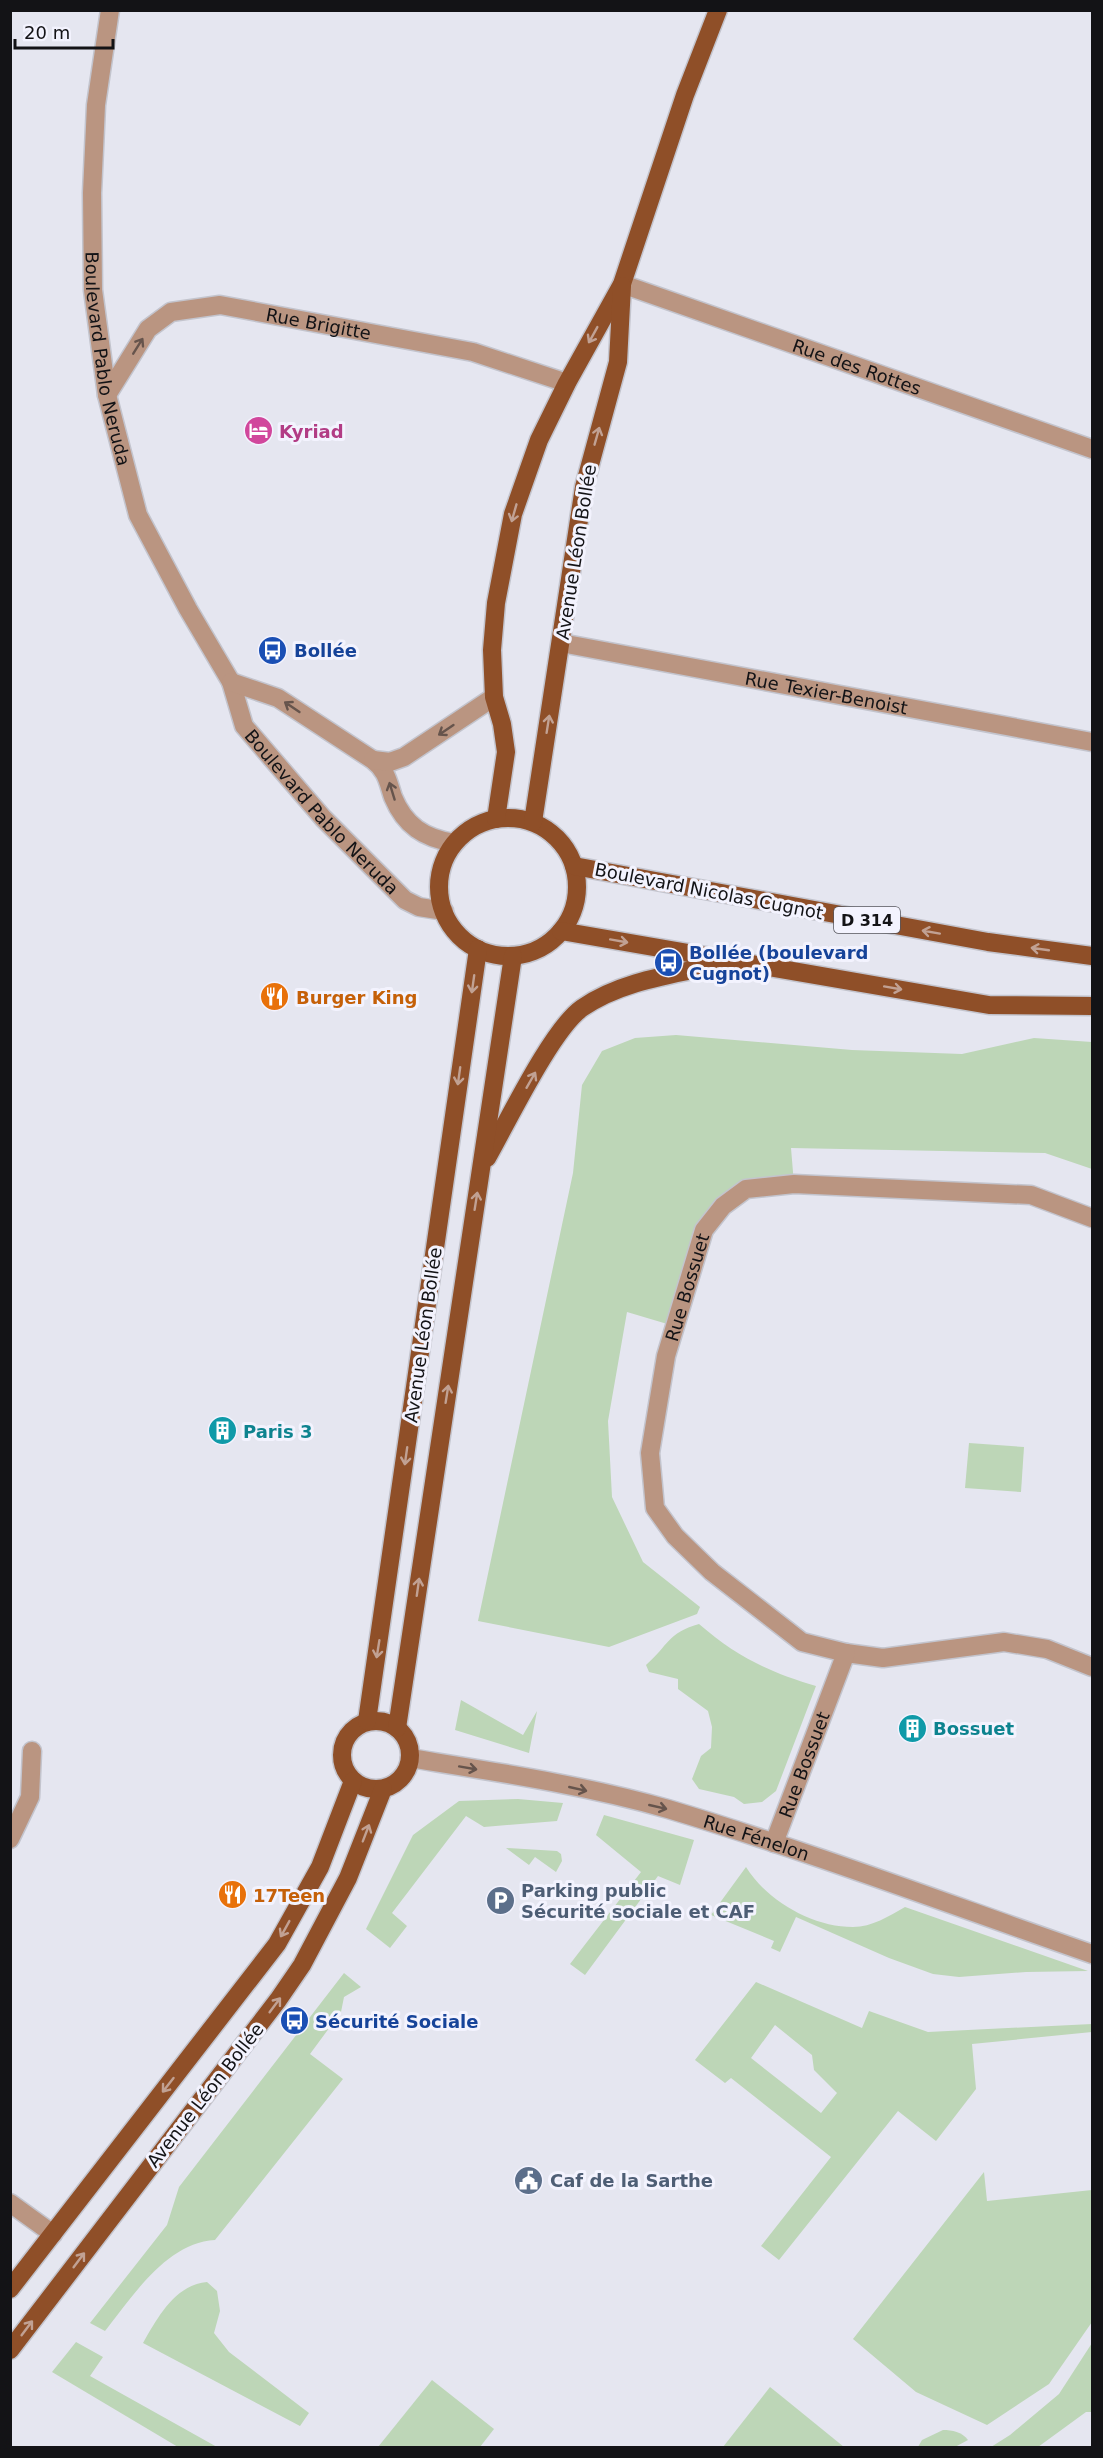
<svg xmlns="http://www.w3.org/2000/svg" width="1103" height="2458" viewBox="0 0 1103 2458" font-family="'DejaVu Sans',sans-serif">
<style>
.green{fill:#bdd6b7;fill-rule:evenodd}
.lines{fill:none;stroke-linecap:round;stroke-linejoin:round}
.street-casing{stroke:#c3c4cd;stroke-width:21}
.primary-casing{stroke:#c3c4cd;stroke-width:21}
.street{stroke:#ba9581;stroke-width:18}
.primary{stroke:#8f4f28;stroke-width:18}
.oneway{stroke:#c1a193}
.oneway2{stroke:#66544c}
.labels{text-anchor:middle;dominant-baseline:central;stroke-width:6;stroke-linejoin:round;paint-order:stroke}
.shield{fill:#f3f3fe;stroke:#56565c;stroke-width:1.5}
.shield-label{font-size:16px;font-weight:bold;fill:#131316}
.street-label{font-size:18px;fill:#131316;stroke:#f3f3fe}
.hotel-label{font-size:18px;font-weight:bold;fill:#b23c85;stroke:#f3f3fe;text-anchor:start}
.transit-label{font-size:18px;font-weight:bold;fill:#164399;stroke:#f3f3fe;text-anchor:start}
.food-label{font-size:18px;font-weight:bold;fill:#c56008;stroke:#f3f3fe;text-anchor:start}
.culture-label{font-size:18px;font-weight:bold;fill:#0d838f;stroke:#f3f3fe;text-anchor:start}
.service-label{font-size:18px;font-weight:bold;fill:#4e5e75;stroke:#f3f3fe;text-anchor:start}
</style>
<rect width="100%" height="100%" fill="#e5e6f0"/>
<g class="green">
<path d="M 676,1035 L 852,1050 L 962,1054 L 1034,1038 L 1092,1042 L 1092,1169 L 1045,1153 L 791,1148 L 794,1184 L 723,1206 L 674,1326 L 627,1312 L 608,1421 L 612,1497 L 643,1562 L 700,1607 L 697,1614 L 609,1647 L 478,1621 L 573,1173 L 582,1085 L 602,1051 L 635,1038 Z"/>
<path d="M 969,1443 L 1024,1447 L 1021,1492 L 965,1488 Z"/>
<path d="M 699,1624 C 736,1656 768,1672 816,1686 L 776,1791 L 762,1802 L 744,1804 L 734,1797 L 699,1789 L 692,1779 L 701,1756 L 711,1748 L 712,1727 L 708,1711 L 678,1689 L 678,1679 L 649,1672 L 646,1665 C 669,1645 667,1633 699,1624 Z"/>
<path d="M 461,1700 L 523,1735 L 537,1711 L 529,1753 L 455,1730 Z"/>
<path d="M 518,1799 L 563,1803 L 557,1821 L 484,1827 L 466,1816 L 392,1913 L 407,1926 L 390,1948 L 366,1929 L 413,1835 L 459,1801 Z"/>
<path d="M 604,1815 L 694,1840 L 680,1885 L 658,1876 L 585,1975 L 570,1964 L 641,1872 L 596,1835 Z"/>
<path d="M 506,1848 L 557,1851 L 561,1854 L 562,1861 L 556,1872 L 535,1857 L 529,1865 Z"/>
<path d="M 746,1867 C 767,1901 813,1927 853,1927 C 872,1927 889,1916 905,1907 L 1088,1971 L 1026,1972 L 959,1977 L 933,1974 L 889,1958 L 796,1917 L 780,1952 L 771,1948 L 774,1941 L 711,1915 Z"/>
<path d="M 344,1973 L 361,1987 L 344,1997 L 341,2012 L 310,2054 L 343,2079 L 215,2240 C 166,2243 133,2296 105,2331 L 90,2323 L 167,2225 L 179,2187 Z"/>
<path d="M 756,1982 L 862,2028 L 869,2011 L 928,2032 L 1092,2024 L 1092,2032 L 972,2044 L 976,2089 L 936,2141 L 898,2111 L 779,2260 L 761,2246 L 831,2157 L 731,2078 L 725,2083 L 695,2060 ZM 775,2025 L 812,2055 L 814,2070 L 837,2093 L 821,2113 L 751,2058 Z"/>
<path d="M 984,2172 L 987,2201 L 1092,2190 L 1092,2322 L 1049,2384 L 987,2425 L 916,2392 L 853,2339 Z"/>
<path d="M 207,2282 L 217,2291 L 220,2311 L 214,2333 L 229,2352 L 309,2413 L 300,2426 L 143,2343 C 158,2317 175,2285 207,2282 Z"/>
<path d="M 76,2342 L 103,2357 L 90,2376 L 217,2447 L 178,2447 L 52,2372 Z"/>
<path d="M 1092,2343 L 1092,2412 L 1086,2412 L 1038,2447 L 991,2447 L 1010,2435 L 1059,2394 Z"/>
<path d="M 432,2380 L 494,2429 L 480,2447 L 378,2447 Z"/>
<path d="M 770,2387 L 780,2395 L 844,2447 L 723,2447 Z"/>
<path d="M 943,2430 C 952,2430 962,2432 968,2440 L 955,2447 L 918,2447 L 922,2440 Z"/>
</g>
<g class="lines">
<defs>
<g id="street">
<path id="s1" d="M 110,10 L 96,105 L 92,193 L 93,290 L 107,395 L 138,515 L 188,609 L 231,682 L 244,726 L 323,818 L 405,900 L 419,907 L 444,911"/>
<path id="s2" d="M 622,284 L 1092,449"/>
<path id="s3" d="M 107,395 L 148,329 L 171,312 L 220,305 L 473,352 L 567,383"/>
<path id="s4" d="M 561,643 L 1092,742"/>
<path d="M 231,682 L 278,698 L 373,760 C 387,771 388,782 393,797 C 405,826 424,838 454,843"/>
<path d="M 373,760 L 390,762 L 404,757 L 494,697"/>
<path d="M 846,1653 L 883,1658 L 1004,1642 L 1047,1649 L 1092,1667"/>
<path id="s5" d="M 410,1758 C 496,1772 584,1785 668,1809 C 811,1852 951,1905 1092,1954"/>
<path d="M 10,1839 L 30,1797 L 32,1751"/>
<path id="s6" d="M 774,1843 L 846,1653 L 802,1642 L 712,1572 L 675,1536 L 655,1508 L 650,1453 L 666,1356 L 704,1230 L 723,1206 L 746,1189 L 794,1184 L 1031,1195 L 1092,1218"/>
<path d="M 10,2203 L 53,2234"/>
</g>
<g id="primary">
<circle cx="508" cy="887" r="69"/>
<path d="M 496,819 L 506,752 L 502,724 L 494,697 L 492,650 L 496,603 L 513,514 L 539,440 L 567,383 L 622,284 L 685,95 L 718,10"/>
<path d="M 533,822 L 584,487 L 618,362 L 622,286"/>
<path d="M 574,866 L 988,942 L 1092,956"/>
<path d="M 561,931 L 989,1005 L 1092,1006"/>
<path d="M 487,1158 C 507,1123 552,1029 582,1008 C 622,980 677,974 725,963"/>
<circle cx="376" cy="1755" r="34"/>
<path d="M 367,1721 L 478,949"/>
<path d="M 397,1728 L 513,956"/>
<path d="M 10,2289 L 277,1944 L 320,1867 L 353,1781"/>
<path d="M 10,2350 L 278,2000 L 302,1965 L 348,1878 L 383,1789"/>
</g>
</defs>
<use href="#street" class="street-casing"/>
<use href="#primary" class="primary-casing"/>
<use href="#street" class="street"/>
<use href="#primary" class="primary"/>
</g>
<defs><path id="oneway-shaft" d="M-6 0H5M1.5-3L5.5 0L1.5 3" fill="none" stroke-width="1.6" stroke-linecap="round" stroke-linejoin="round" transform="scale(1.5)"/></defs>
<g class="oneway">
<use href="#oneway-shaft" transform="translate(593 335) rotate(119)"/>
<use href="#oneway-shaft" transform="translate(597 436) rotate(-74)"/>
<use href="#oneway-shaft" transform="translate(514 513) rotate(106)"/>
<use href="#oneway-shaft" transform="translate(548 724) rotate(-81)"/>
<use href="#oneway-shaft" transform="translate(931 932) rotate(-170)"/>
<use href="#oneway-shaft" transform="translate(619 941) rotate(10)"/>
<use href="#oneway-shaft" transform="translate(1040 949) rotate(-172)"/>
<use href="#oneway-shaft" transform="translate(473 984) rotate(98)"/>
<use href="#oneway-shaft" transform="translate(893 988) rotate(10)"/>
<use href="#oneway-shaft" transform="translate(459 1076) rotate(98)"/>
<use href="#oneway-shaft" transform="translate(531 1080) rotate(-60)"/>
<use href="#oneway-shaft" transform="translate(476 1201) rotate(-81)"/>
<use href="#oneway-shaft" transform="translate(447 1394) rotate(-81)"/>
<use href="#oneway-shaft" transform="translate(406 1456) rotate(98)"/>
<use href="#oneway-shaft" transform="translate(418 1587) rotate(-82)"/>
<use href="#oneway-shaft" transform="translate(378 1649) rotate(99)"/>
<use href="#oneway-shaft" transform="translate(366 1833) rotate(-69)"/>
<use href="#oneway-shaft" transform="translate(285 1929) rotate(119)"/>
<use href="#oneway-shaft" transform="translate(275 2005) rotate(-53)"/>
<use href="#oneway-shaft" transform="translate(168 2085) rotate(128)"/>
<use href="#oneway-shaft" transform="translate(79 2260) rotate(-53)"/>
<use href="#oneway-shaft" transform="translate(27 2328) rotate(-53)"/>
</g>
<g class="oneway2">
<use href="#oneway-shaft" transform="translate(138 346) rotate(-58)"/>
<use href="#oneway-shaft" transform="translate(292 707) rotate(-146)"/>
<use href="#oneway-shaft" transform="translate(446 730) rotate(146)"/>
<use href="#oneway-shaft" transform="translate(392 791) rotate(-107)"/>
<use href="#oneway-shaft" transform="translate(468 1768) rotate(10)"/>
<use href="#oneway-shaft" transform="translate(578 1789) rotate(13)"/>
<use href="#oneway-shaft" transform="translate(658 1807) rotate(13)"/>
</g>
<defs>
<symbol id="hotel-disc" viewBox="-11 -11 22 22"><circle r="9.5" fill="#d1479c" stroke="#f3f3fe"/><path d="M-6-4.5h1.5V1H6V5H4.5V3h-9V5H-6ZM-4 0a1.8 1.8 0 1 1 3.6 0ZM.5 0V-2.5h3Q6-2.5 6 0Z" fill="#fff"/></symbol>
<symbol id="bus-disc" viewBox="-11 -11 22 22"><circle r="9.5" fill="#1a4fb4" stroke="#f3f3fe"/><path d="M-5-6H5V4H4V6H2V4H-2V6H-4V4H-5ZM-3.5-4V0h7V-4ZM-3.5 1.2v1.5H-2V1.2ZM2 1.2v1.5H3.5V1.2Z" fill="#fff"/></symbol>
<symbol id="restaurant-disc" viewBox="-11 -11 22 22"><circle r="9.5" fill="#e8710a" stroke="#f3f3fe"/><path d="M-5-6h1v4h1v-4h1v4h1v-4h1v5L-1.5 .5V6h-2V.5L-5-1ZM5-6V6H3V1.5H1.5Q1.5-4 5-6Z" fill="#fff"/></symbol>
<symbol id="building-disc" viewBox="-11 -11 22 22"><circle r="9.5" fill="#0f9aa8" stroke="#f3f3fe"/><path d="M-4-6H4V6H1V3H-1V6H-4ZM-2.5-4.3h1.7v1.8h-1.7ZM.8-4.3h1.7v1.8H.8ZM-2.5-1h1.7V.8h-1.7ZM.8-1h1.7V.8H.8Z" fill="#fff"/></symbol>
<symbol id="parking-disc" viewBox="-11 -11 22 22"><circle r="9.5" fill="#5c6f8a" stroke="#f3f3fe"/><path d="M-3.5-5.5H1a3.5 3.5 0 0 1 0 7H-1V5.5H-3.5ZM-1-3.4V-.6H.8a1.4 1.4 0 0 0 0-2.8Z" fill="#fff"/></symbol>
<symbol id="civic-disc" viewBox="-11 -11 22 22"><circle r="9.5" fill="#5c6f8a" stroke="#f3f3fe"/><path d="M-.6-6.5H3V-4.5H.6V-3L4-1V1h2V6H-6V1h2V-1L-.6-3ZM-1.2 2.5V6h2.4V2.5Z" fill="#fff"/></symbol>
</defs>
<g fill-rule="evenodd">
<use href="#hotel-disc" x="242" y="414" width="33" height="33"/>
<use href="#bus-disc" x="256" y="634" width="33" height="33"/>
<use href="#bus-disc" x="652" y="946" width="33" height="33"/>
<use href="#restaurant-disc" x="258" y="980" width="33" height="33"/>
<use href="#building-disc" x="206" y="1414" width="33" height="33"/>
<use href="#building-disc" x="896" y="1712" width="33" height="33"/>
<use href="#restaurant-disc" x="216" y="1878" width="33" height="33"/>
<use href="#parking-disc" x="484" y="1884" width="33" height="33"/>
<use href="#bus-disc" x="278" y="2004" width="33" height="33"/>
<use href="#civic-disc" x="512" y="2164" width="33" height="33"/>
</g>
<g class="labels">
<rect class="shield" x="834" y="907" width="66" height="26" rx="4.5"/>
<g class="shield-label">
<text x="867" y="920">D 314</text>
</g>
<g class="street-label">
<text stroke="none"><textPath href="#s3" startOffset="256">Rue Brigitte</textPath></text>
<text stroke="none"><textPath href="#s1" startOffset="351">Boulevard Pablo Neruda</textPath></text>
<text stroke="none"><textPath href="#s2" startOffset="249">Rue des Rottes</textPath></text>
<text transform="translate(576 552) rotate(-81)">Avenue Léon Bollée</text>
<text stroke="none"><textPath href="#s4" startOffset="270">Rue Texier-Benoist</textPath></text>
<text stroke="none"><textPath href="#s1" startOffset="864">Boulevard Pablo Neruda</textPath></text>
<text transform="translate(709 891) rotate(11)">Boulevard Nicolas Cugnot</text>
<text stroke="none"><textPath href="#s6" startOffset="674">Rue Bossuet</textPath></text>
<text transform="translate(423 1335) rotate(-82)">Avenue Léon Bollée</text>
<text stroke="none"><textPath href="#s6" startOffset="84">Rue Bossuet</textPath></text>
<text stroke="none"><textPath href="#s5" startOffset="356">Rue Fénelon</textPath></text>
<text transform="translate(205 2095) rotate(-52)">Avenue Léon Bollée</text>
</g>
<g class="hotel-label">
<text x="279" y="431">Kyriad</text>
</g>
<g class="transit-label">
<text x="294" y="650">Bollée</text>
<text x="689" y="952">Bollée (boulevard<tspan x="689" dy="21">Cugnot)</tspan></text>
<text x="315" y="2021">Sécurité Sociale</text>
</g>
<g class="food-label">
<text x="296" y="997">Burger King</text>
<text x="253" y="1895">17Teen</text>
</g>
<g class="culture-label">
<text x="243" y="1431">Paris 3</text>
<text x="933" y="1728">Bossuet</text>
</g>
<g class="service-label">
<text x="521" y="1890">Parking public<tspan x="521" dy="21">Sécurité sociale et CAF</tspan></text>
<text x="550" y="2180">Caf de la Sarthe</text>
</g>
</g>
<rect width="1103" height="2458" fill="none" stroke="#131316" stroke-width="24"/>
<path d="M15 39v9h98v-9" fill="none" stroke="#131316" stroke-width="3"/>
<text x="24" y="39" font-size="18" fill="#131316" stroke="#f3f3fe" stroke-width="4.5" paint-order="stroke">20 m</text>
</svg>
